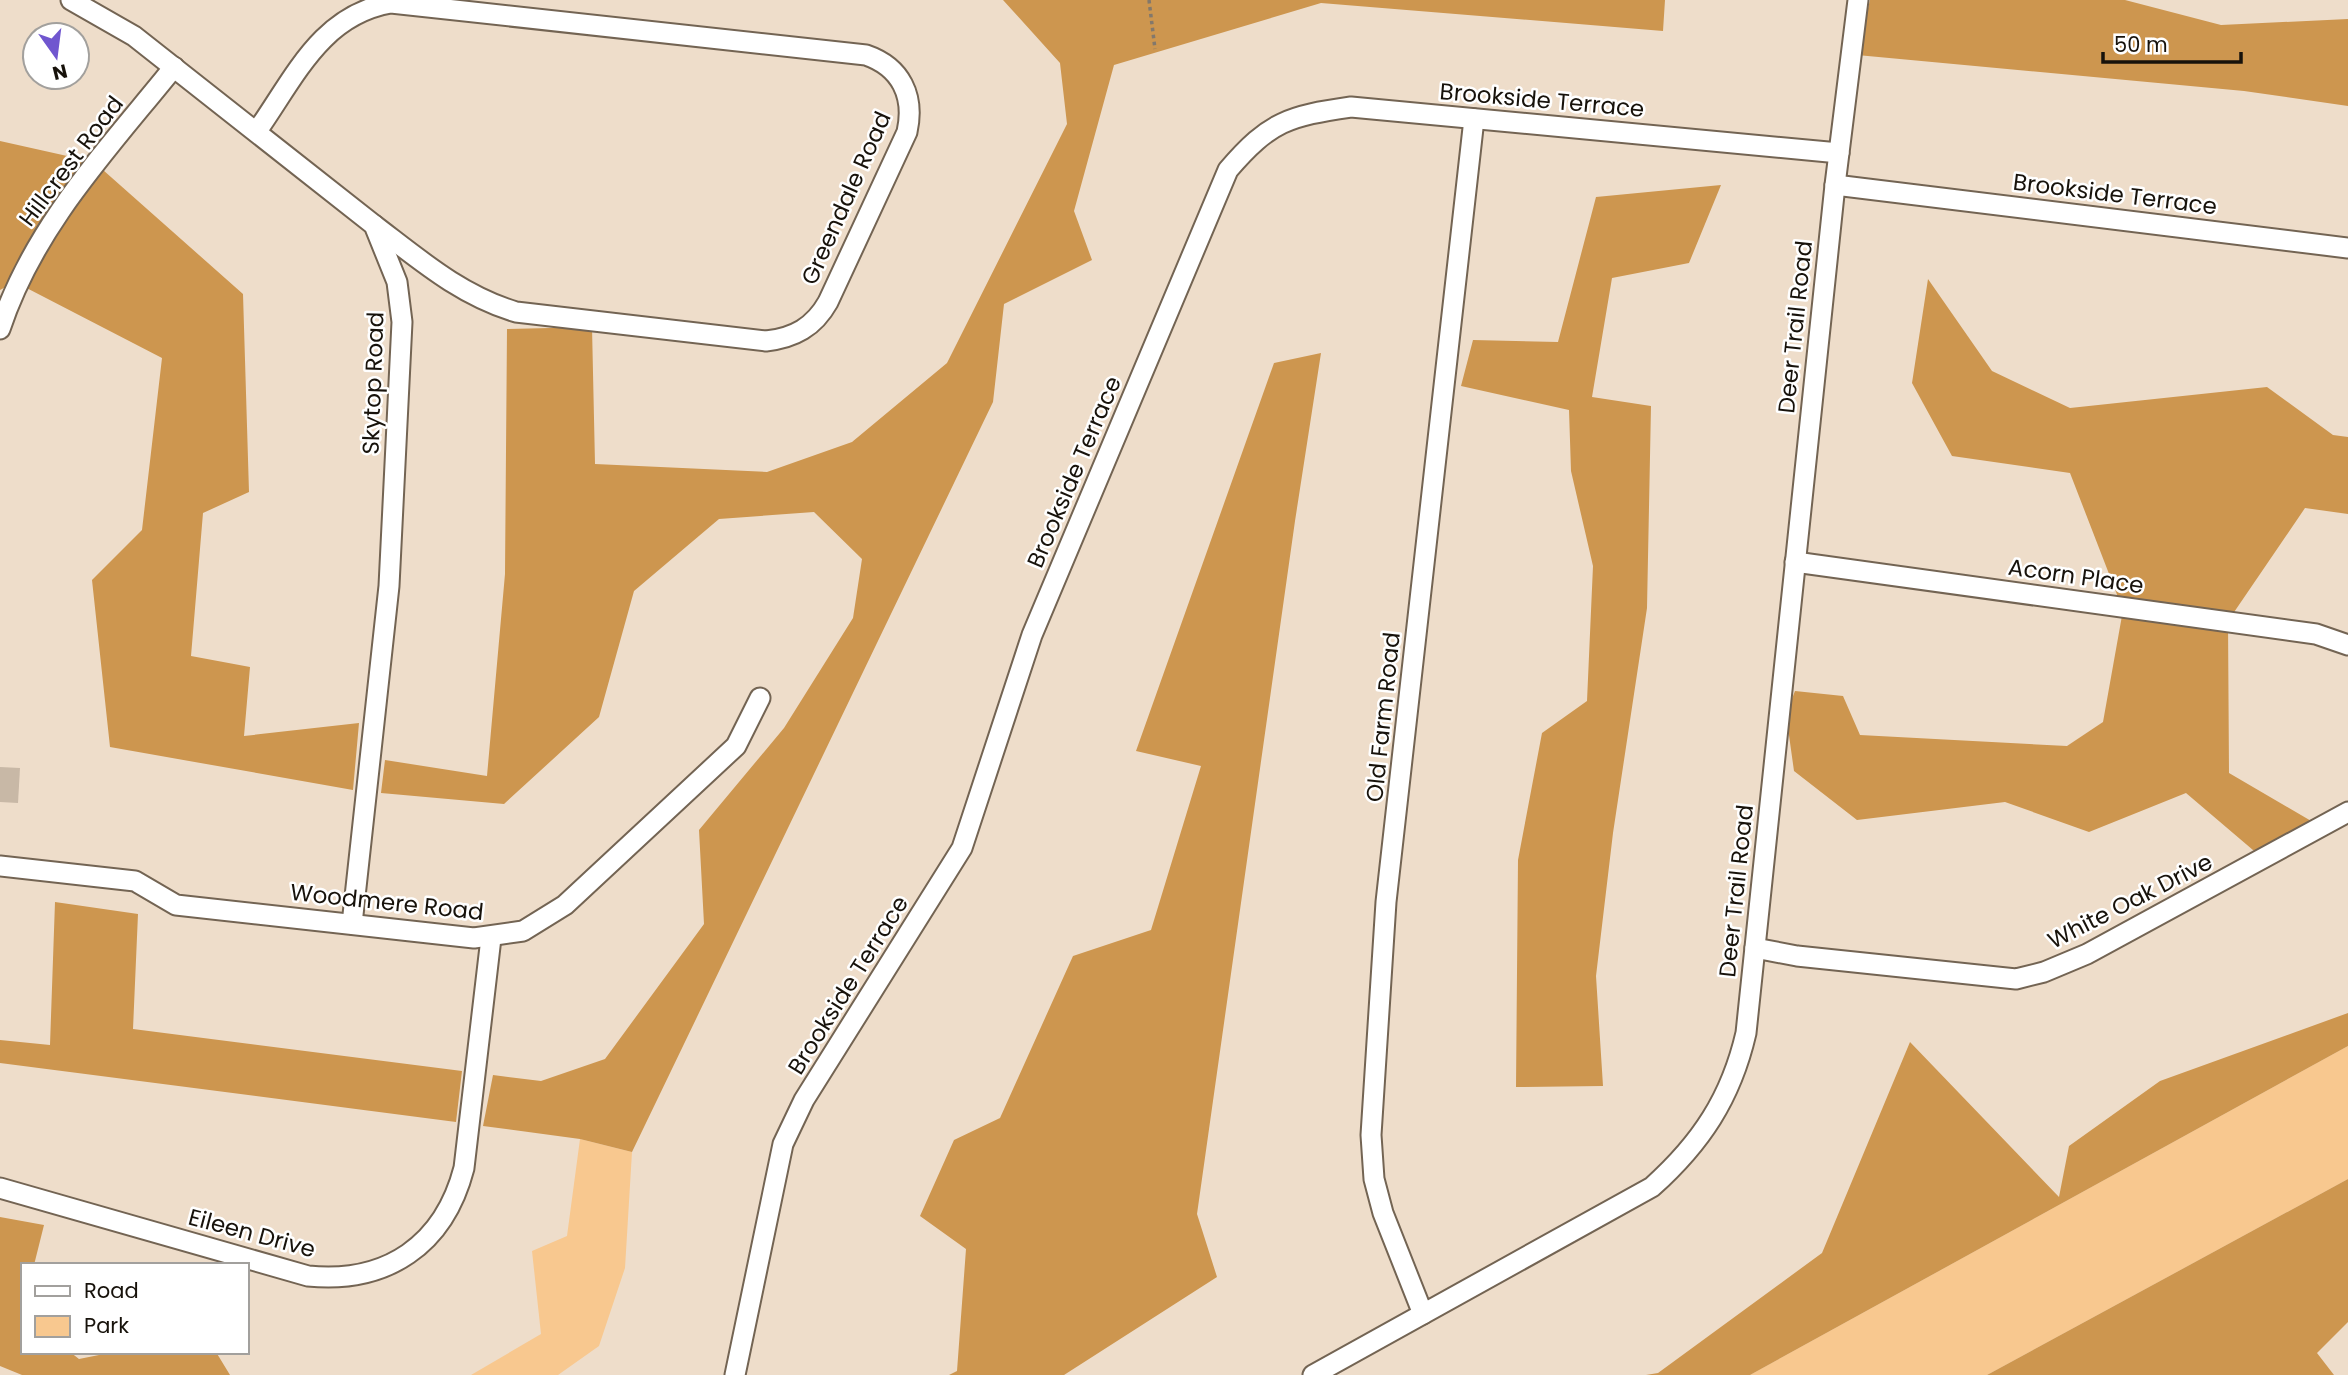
<svg xmlns="http://www.w3.org/2000/svg" width="2348" height="1375" viewBox="0 0 2348 1375" font-family="Poppins,sans-serif">
<style>
.green{fill:#f8c88f}
.forest{fill:#cd964f}
.building{fill:#c8b8a6}
.lines{fill:none;stroke-linecap:round;stroke-linejoin:round}
.minor-casing{stroke:#736453;stroke-width:23}
.path{stroke:#83786b;stroke-width:3.5;stroke-dasharray:3.5 3.5;stroke-linecap:butt}
.minor{stroke:#fff;stroke-width:19}
.labels{text-anchor:middle;dominant-baseline:central;stroke-width:5;stroke-linejoin:round;paint-order:stroke}
.street-label{font-size:23px;fill:#17120b;stroke:#fff}
</style>
<rect width="100%" height="100%" fill="#eeddca"/>
<g class="green">
<path d="M 2348,1046 L 2348,1179 L 1987,1375 L 1750,1375 Z"/>
<path d="M 580,1139 L 632,1152 L 625,1268 L 599,1346 L 558,1375 L 471,1375 L 541,1334 L 532,1251 L 567,1236 Z"/>
</g>
<g class="forest">
<path d="M 1003,0 L 1665,0 L 1663,31 L 1321,3 L 1114,65 L 1074,211 L 1092,260 L 1004,304 L 993,402 L 632,1152 L 580,1139 L 483,1126 L 493,1075 L 541,1081 L 605,1059 L 704,924 L 699,830 L 784,728 L 853,618 L 862,559 L 814,512 L 719,519 L 634,591 L 599,717 L 504,804 L 381,793 L 385,760 L 487,776 L 505,574 L 507,329 L 592,327 L 595,464 L 767,472 L 852,442 L 947,363 L 1067,124 L 1060,63 Z"/>
<path d="M 1870,0 L 2125,0 L 2221,25 L 2348,19 L 2348,106 L 2244,91 L 1857,55 Z"/>
<path d="M 0,141 L 94,162 L 243,294 L 249,492 L 203,513 L 191,656 L 250,667 L 244,736 L 359,723 L 353,790 L 110,747 L 92,580 L 142,530 L 162,358 L 15,282 L 0,290 Z"/>
<path d="M 1721,185 L 1689,263 L 1612,278 L 1592,397 L 1651,406 L 1647,608 L 1613,833 L 1596,976 L 1603,1086 L 1516,1087 L 1518,860 L 1542,733 L 1587,701 L 1593,566 L 1571,471 L 1569,410 L 1461,386 L 1473,340 L 1558,342 L 1596,197 Z"/>
<path d="M 1928,279 L 1992,371 L 2070,408 L 2267,387 L 2333,435 L 2348,437 L 2348,514 L 2305,508 L 2228,621 L 2229,773 L 2318,825 L 2260,856 L 2186,793 L 2089,832 L 2005,802 L 1857,820 L 1794,771 L 1786,714 L 1795,691 L 1843,696 L 1860,735 L 2067,746 L 2103,722 L 2123,610 L 2070,473 L 1952,456 L 1912,383 Z"/>
<path d="M 1321,353 L 1295,521 L 1197,1214 L 1217,1277 L 1064,1375 L 949,1375 L 957,1371 L 966,1249 L 920,1216 L 954,1140 L 1000,1118 L 1073,956 L 1151,930 L 1201,766 L 1136,751 L 1274,363 Z"/>
<path d="M 55,902 L 138,914 L 133,1029 L 462,1071 L 456,1122 L 0,1063 L 0,1040 L 50,1045 Z"/>
<path d="M 2348,1013 L 2348,1046 L 1750,1375 L 1646,1375 L 1658,1373 L 1822,1253 L 1910,1042 L 2059,1197 L 2069,1146 L 2160,1081 Z"/>
<path d="M 2348,1179 L 2348,1322 L 2317,1353 L 2334,1375 L 1987,1375 Z"/>
<path d="M 0,1217 L 44,1225 L 34,1265 L 23,1265 L 23,1352 L 70,1352 L 79,1359 L 114,1352 L 216,1352 L 230,1375 L 22,1375 L 0,1366 Z"/>
</g>
<path class="building" d="M 0,767 L 20,768 L 18,803 L 0,802 Z"/>
<g class="lines">
<defs>
<g id="minor">
<path d="M 71,0 L 134,36 L 374,225 L 397,282 L 402,322 L 389,586 L 352,924"/>
<path d="M 257,131 C 295,77 321,15 391,3 L 866,55 C 901,67 915,96 907,132 L 828,302 C 814,327 794,338 766,341 L 516,312 C 460,295 420,260 374,225"/>
<path d="M 1835,185 L 2348,248"/>
<path d="M 0,329 C 34,226 108,149 174,67"/>
<path d="M 1795,562 L 2316,634 L 2348,645"/>
<path d="M 0,866 L 135,881 L 176,905 L 474,938 L 523,931 L 565,905 L 736,746 L 760,698"/>
<path d="M 1755,948 L 1797,956 L 2016,979 L 2044,972 L 2087,954 L 2348,812"/>
<path d="M 0,1188 L 308,1276 C 387,1284 444,1245 464,1168 L 491,938"/>
<path d="M 1423,1314 L 1383,1213 L 1374,1179 L 1371,1135 L 1386,902 L 1474,119"/>
<path d="M 735,1375 L 783,1144 L 804,1100 L 962,848 L 1032,635 L 1228,170 C 1270,121 1289,116 1351,107 L 1839,153"/>
<path d="M 1313,1375 L 1652,1187 C 1701,1143 1731,1098 1746,1033 L 1835,185 L 1858,0"/>
</g>
</defs>
<use href="#minor" class="minor-casing"/>
<path class="path" d="M 1149,0 L 1155,49"/>
<use href="#minor" class="minor"/>
</g>
<g class="labels">
<g class="street-label">
<text transform="translate(1542 100) rotate(5)">Brookside Terrace</text>
<text transform="translate(71 161) rotate(-53)">Hillcrest Road</text>
<text transform="translate(2115 194) rotate(7)">Brookside Terrace</text>
<text transform="translate(846 198) rotate(-66)">Greendale Road</text>
<text transform="translate(1795 327) rotate(-84)">Deer Trail Road</text>
<text transform="translate(373 383) rotate(-88)">Skytop Road</text>
<text transform="translate(1074 472) rotate(-67)">Brookside Terrace</text>
<text transform="translate(2076 576) rotate(8)">Acorn Place</text>
<text transform="translate(1383 717) rotate(-84)">Old Farm Road</text>
<text transform="translate(1736 891) rotate(-84)">Deer Trail Road</text>
<text transform="translate(2130 901) rotate(-27)">White Oak Drive</text>
<text transform="translate(387 902) rotate(6)">Woodmere Road</text>
<text transform="translate(848 985) rotate(-58)">Brookside Terrace</text>
<text transform="translate(252 1233) rotate(15)">Eileen Drive</text>
</g>
</g>
<rect x="21" y="1263" width="228" height="91" fill="#ffffff" stroke="#a2a09d" stroke-width="2"/>
<rect x="35" y="1286" width="35" height="10" fill="#ffffff" stroke="#a2a09d" stroke-width="2"/>
<text x="84" y="1298" font-size="21" fill="#17120b">Road</text>
<rect x="35" y="1316" width="35" height="21" fill="#f8c88f" stroke="#a2a09d" stroke-width="2"/>
<text x="84" y="1333" font-size="21" fill="#17120b">Park</text>
<g transform="translate(56 56) rotate(166)"><circle r="33" fill="#ffffff" stroke="#a2a09d" stroke-width="2"/>
<path d="M0-5L12 26L0 18L-12 26Z" fill="#7056cf"/>
<text y="-10" font-size="19" font-weight="bold" text-anchor="middle" fill="#17120b">N</text>
</g>
<path d="M2103 52v10h138v-10" fill="none" stroke="#17120b" stroke-width="3.5"/>
<text x="2114" y="52" font-size="21" fill="#17120b" stroke="#ffffff" stroke-width="5" paint-order="stroke">50 m</text>
</svg>
